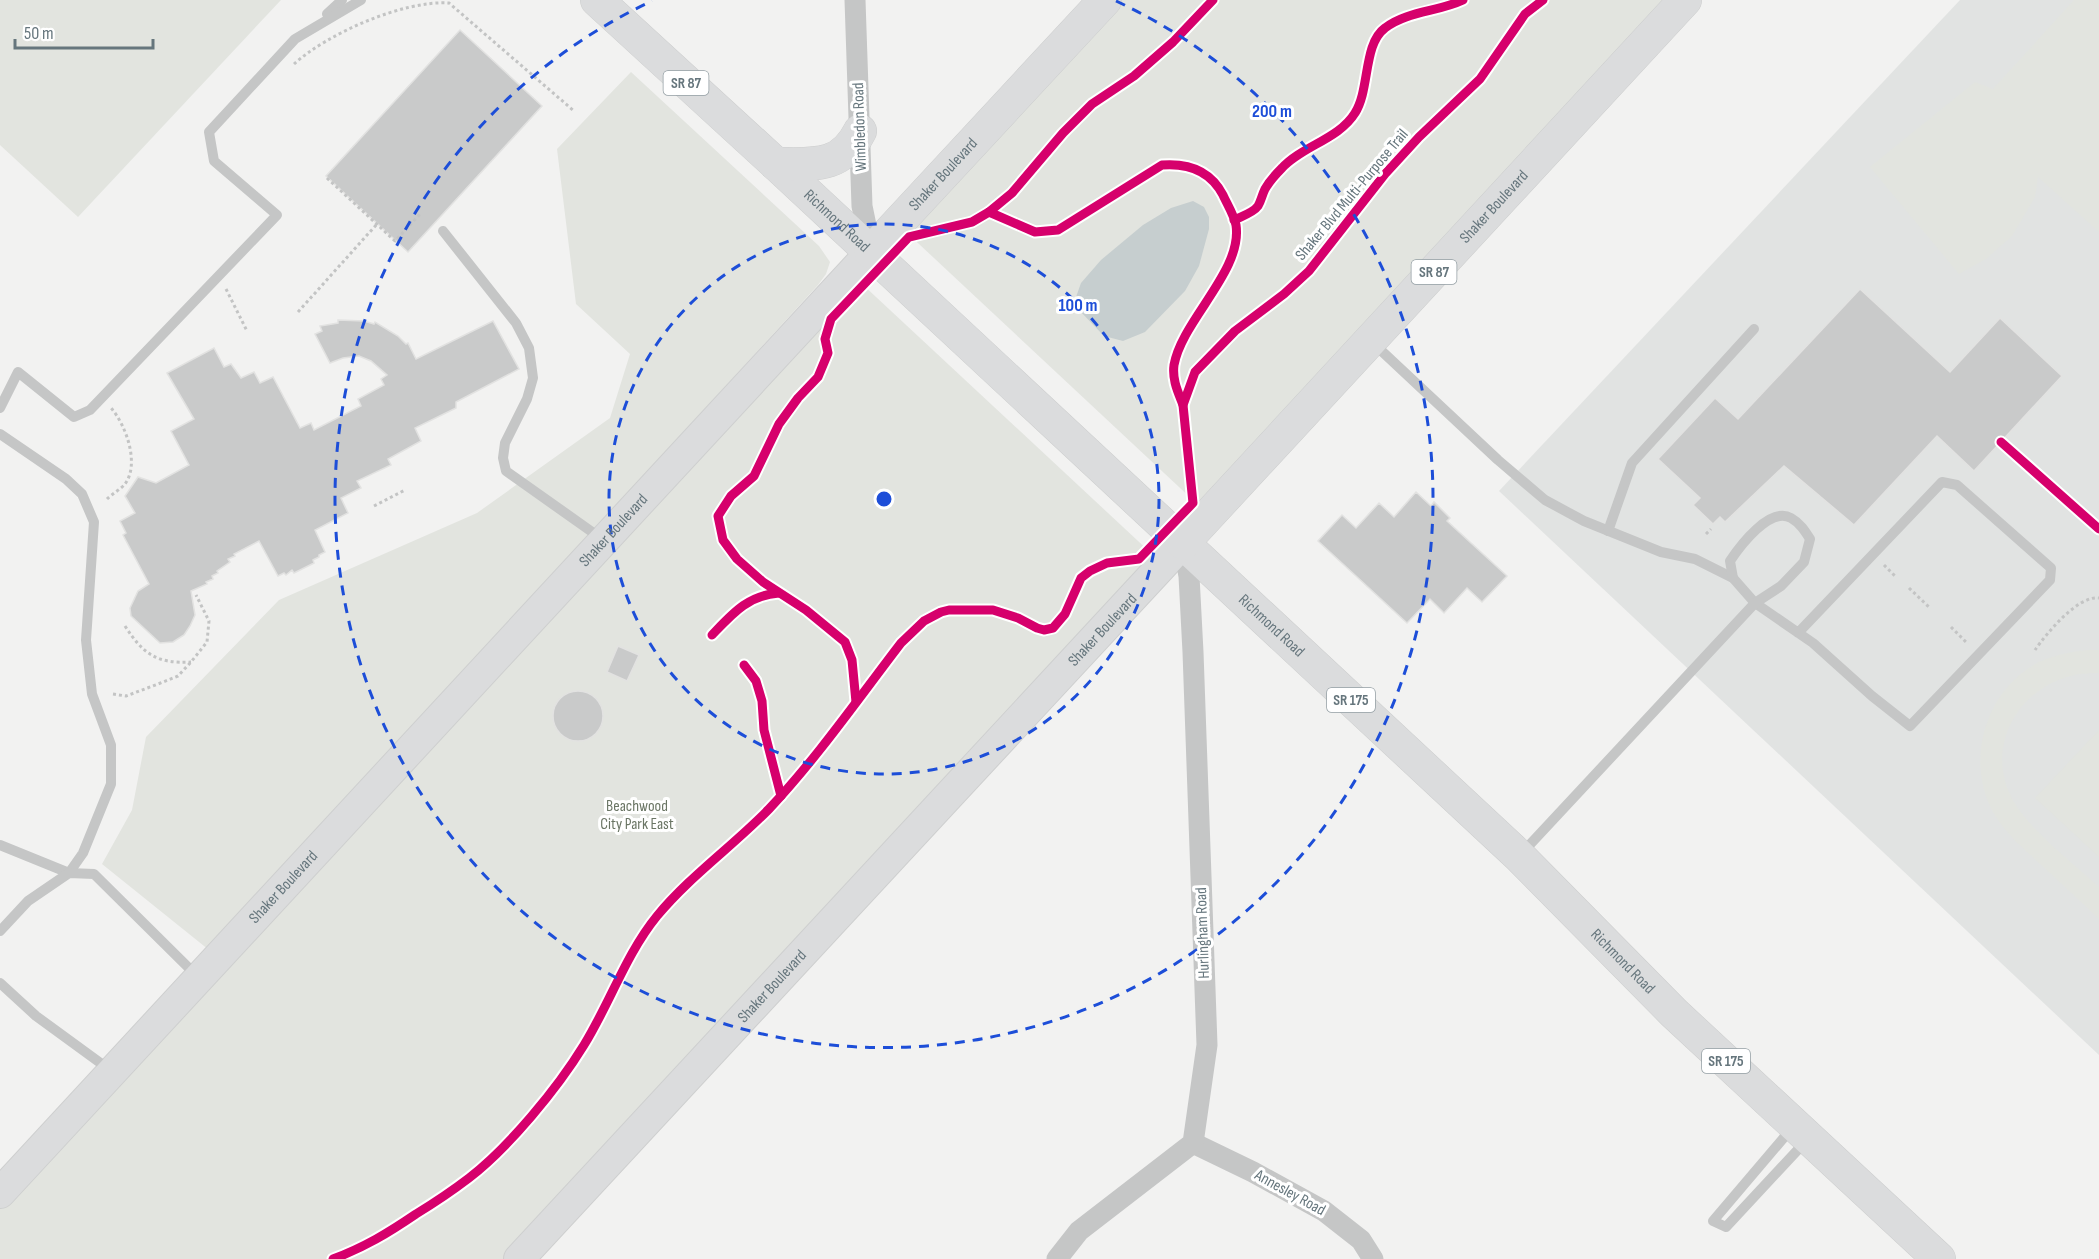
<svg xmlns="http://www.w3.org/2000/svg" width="2099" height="1259" viewBox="0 0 2099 1259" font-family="'Sofia Sans Condensed',sans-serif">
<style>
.built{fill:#e1e3e2}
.green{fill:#e2e4df}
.water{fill:#c6cecf}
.building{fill:#c9caca;stroke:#e2e2e1;stroke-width:1.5}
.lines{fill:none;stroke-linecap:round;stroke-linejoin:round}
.secondary-casing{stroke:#cecfcf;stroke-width:32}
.primary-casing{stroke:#cdcece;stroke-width:34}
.path{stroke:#c3c4c4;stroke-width:3;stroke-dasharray:3 3;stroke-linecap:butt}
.service{stroke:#c5c6c6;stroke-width:10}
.minor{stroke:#c5c6c6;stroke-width:21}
.secondary{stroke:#dbdcdd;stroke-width:30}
.primary{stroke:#dbdcdd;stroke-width:33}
.cycleway-casing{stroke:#fff;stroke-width:13}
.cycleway{stroke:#d6006c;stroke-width:9}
.ring{fill:none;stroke:#1d4ed8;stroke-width:3;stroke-dasharray:10 8}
.labels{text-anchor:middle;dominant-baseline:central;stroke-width:6;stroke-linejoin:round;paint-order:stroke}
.shield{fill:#fff;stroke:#949fa4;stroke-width:1.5}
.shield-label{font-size:15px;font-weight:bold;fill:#66767d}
.street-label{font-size:16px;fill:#66767d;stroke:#fff}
.park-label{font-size:16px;fill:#6a7564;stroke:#fff}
.centre{fill:#1d4ed8;stroke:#fff;stroke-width:3}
.ring-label{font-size:18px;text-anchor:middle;font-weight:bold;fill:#1d4ed8;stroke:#fff;stroke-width:6;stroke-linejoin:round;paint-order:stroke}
</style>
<rect width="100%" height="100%" fill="#f2f2f1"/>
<path class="built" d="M 1960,0 L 2099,0 L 2099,1055 L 1499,491 Z"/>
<g class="green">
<path d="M 0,0 L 281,0 L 78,217 L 0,145 Z"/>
<path d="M 1104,0 L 1685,0 L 1209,515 L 904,230 Z"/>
<path d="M 2074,0 L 2099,0 L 2099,232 L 2038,177 L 2035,197 L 2012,236 L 1986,259 L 1959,274 L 1870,167 L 1975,82 L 1993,89 Z"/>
<path d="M 631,72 L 819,246 L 830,262 L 826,274 L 818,285 L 209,950 L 102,864 L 132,810 L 146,737 L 279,600 L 477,513 L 610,418 L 630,354 L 576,304 L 557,149 Z"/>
<path d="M 861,283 L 1152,554 L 505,1259 L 0,1259 L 0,1202 Z"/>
<path d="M 2087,650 L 2099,650 L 2099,673 C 2030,670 1978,739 2014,802 C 2030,830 2075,865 2099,887 L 2099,919 C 2079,900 2059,881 2039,863 C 2022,847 2004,832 1993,812 C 1965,760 1985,690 2039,662 C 2054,655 2070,652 2087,650 Z"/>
<path d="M 2099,730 L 2099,857 L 2035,798 Z"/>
</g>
<path class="water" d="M 1193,201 L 1204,207 L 1209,217 L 1209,229 L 1199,266 L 1185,291 L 1145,332 L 1123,341 L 1104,336 L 1079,310 L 1076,297 L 1081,283 L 1101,260 L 1143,225 L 1171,208 Z"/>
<g class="building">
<path d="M 460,30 L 542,106 L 408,252 L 326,176 Z"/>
<path d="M 1860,289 L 1950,372 L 2000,318 L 2062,376 L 1974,471 L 1937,436 L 1854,525 L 1784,466 L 1725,522 L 1720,517 L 1713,524 L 1693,505 L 1700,498 L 1658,459 L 1715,398 L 1738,419 Z"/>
<path d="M 338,320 L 364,321 L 374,324 L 375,322 L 398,336 L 406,344 L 408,343 L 416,359 L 493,321 L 519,369 L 456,402 L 456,408 L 415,428 L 421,441 L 388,459 L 391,465 L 357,481 L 361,488 L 341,498 L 348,513 L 315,530 L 325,552 L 319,555 L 319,557 L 313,560 L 314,563 L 294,573 L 292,570 L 286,575 L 284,573 L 278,576 L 259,541 L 234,554 L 235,556 L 228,559 L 230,562 L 217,571 L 218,573 L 212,576 L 213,579 L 206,582 L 207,584 L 191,591 L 195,615 L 190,626 L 184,635 L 173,642 L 160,643 L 131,616 L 130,608 L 138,591 L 149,584 L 123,535 L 126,533 L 120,521 L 135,513 L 125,496 L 138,477 L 156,483 L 189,465 L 171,431 L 194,419 L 167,373 L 214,348 L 224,367 L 231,364 L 241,378 L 254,372 L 260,383 L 273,377 L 300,428 L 311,423 L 314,430 L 361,406 L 358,399 L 384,385 L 381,379 L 387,375 L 371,361 L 359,356 L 343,358 L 330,363 L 315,334 L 322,331 L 320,326 L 338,323 Z"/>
<path d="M 1416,492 L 1431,506 L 1434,502 L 1450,518 L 1447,521 L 1507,576 L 1482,602 L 1467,588 L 1444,613 L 1430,599 L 1407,623 L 1318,541 L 1342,515 L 1356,528 L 1379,503 L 1394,517 Z"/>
<path d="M 618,646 L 639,655 L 627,681 L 607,672 Z"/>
<circle cx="578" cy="716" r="25"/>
</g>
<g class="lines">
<defs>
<g id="secondary">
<path id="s1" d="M 0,1193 L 871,252"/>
<path id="s2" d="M 519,1259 L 1183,543"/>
</g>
<g id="primary">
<path id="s3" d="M 597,0 L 776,164 L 1519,856 L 1674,1013 L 1939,1259"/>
<path d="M 776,164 C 813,164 841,169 860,131"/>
<path id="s4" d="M 871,252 L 1105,0"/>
<path id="s5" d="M 1183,543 L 1685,0"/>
</g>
</defs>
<use href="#secondary" class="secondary-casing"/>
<use href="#primary" class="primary-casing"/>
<g class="path">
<path d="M 294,64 C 327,34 403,0 449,3 L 574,111"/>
<path d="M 327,178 L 395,241 L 421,213"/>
<path d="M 226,289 L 247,331"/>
<path d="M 298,312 L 377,224"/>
<path d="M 107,499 C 112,494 121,489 125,484 C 140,464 126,425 111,408"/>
<path d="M 374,506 L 405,490"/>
<path d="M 1706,534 L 1711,529"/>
<path d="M 1884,565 L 1895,576"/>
<path d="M 1909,588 L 1930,608"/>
<path d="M 125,626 C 143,654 157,664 191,662"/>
<path d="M 1951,627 L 1968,644"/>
<path d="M 2035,650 C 2046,634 2078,595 2099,598"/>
<path d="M 113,694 L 126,696 L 158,684 L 178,676 L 191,662 L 207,642 L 209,621 L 196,595"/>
</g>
<g class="service">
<path d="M 327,14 L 342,0"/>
<path d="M 443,231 L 516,323 L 529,348 L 533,378 L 527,399 L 505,443 L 503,458 L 506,471 L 602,539"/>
<path d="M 1372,342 L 1498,460 L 1545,500 L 1584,521 L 1661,552 L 1695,559 L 1733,578 L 1755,603 L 1813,643 L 1872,696 L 1910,726 L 2050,580 L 2051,568 L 1957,485 L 1942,482 L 1798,633"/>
<path d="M 0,408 L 18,372 L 74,417 L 90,410 L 277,215 L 214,161 L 209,132 L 295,39 L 361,0"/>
<path d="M 0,434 L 66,479 L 82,494 L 94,522 L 86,640 L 92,694 L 111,745 L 111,784 L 83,853 L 69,873 L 0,845"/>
<path d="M 1608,531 L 1632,463 L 1754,329"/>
<path d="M 1521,854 L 1755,603 L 1781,586 L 1804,562 L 1810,539 C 1805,531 1800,523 1791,518 C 1770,506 1740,546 1730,561 L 1733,578"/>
<path d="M 0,931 L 28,901 L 69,873 L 94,874 L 199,978"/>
<path d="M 0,983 L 36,1016 L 110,1070"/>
<path d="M 1792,1128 L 1713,1221 L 1726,1227 L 1806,1141"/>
</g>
<g class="minor">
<path d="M 855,0 L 862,206 L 871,250"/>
<path d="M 1193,1143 L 1253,1172 L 1324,1211 L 1361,1240 L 1373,1259"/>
<path d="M 1057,1259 L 1079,1231 L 1193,1143 L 1207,1045 L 1193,652 L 1189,576 L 1183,543"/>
</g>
<use href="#secondary" class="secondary"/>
<use href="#primary" class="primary"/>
<defs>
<g id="cycleway">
<path d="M 989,212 L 1035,232 L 1058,230 L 1162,165 C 1188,163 1210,170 1223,195 C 1227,204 1234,215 1236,225 C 1243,271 1182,320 1174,365 C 1172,380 1178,392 1183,405"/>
<path d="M 1234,220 C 1242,216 1253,213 1258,206 C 1261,201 1262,195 1265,189 C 1269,182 1276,174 1282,168 C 1302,146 1339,139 1355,113 C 1370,90 1363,44 1385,28 C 1407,11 1438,12 1463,0"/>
<path d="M 2001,442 L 2099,529"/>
<path d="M 712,635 C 732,614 748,595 779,593"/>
<path d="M 744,665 L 756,681 L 762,701 L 764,730 L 781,796"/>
<path d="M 856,702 L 852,660 L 845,642 L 806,610 L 763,582 L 737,559 L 723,540 L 718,516 L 731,496 L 754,476 L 779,424 L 798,398 L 818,377 L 828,353 L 825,339 L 831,319 L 909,237 L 972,222 L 989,212 L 1012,193 L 1063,133 L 1092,104 L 1134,76 L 1173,42 L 1213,0"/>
<path d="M 333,1259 C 365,1247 388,1233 416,1214 C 434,1203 452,1191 469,1178 C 509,1147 557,1089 584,1045 C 610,1003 626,954 657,916 C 690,876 733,846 769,809 C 817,758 858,699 901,643 L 924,621 L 941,612 L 949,610 L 993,610 L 1018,618 L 1037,628 L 1044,630 L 1053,628 L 1065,614 L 1081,578 L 1090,571 L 1107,563 L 1139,559 L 1193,503 L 1183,405 L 1195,372 L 1235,331 L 1284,294 L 1309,271 L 1385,174 L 1419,137 L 1480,79 L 1525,14 L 1543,0"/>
</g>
</defs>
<use href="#cycleway" class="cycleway-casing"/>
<use href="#cycleway" class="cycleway"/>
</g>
<g class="ring">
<circle cx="884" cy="499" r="275"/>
<path d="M1116 1A549 549 0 1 1 652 1"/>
</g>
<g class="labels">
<g class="shield">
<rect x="663.5" y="71" width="45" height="24" rx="4.5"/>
<rect x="1411.5" y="260" width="45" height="24" rx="4.5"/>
<rect x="1327" y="688" width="48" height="24" rx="4.5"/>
<rect x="1702" y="1049" width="48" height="24" rx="4.5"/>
</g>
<g class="shield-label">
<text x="686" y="83">SR 87</text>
<text x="1434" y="272">SR 87</text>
<text x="1351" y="700">SR 175</text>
<text x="1726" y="1061">SR 175</text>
</g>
<g class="street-label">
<text transform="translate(860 127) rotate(-92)">Wimbledon Road</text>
<text stroke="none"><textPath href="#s4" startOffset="106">Shaker Boulevard</textPath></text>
<text transform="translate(1352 195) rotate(-50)">Shaker Blvd Multi-Purpose Trail</text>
<text stroke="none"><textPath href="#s5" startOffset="458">Shaker Boulevard</textPath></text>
<text stroke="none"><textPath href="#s3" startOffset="326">Richmond Road</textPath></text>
<text stroke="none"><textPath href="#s1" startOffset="903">Shaker Boulevard</textPath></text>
<text stroke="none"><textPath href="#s3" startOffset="920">Richmond Road</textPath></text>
<text stroke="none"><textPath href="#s2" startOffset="858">Shaker Boulevard</textPath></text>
<text stroke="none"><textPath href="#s1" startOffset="417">Shaker Boulevard</textPath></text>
<text transform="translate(1203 933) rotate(-92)">Hurlingham Road</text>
<text stroke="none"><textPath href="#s3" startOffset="1406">Richmond Road</textPath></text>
<text stroke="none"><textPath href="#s2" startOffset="372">Shaker Boulevard</textPath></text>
<text transform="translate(1290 1193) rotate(29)">Annesley Road</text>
</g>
<g class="park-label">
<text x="637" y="806">Beachwood<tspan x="637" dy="18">City Park East</tspan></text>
</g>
</g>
<circle cx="884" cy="499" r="9" class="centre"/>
<g class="ring-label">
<text x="1272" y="117">200 m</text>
<text x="1078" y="311">100 m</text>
</g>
<path d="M15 39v9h138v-9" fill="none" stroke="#66767d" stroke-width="3"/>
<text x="24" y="39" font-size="18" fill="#66767d" stroke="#ffffff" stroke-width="4.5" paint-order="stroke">50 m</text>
</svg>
